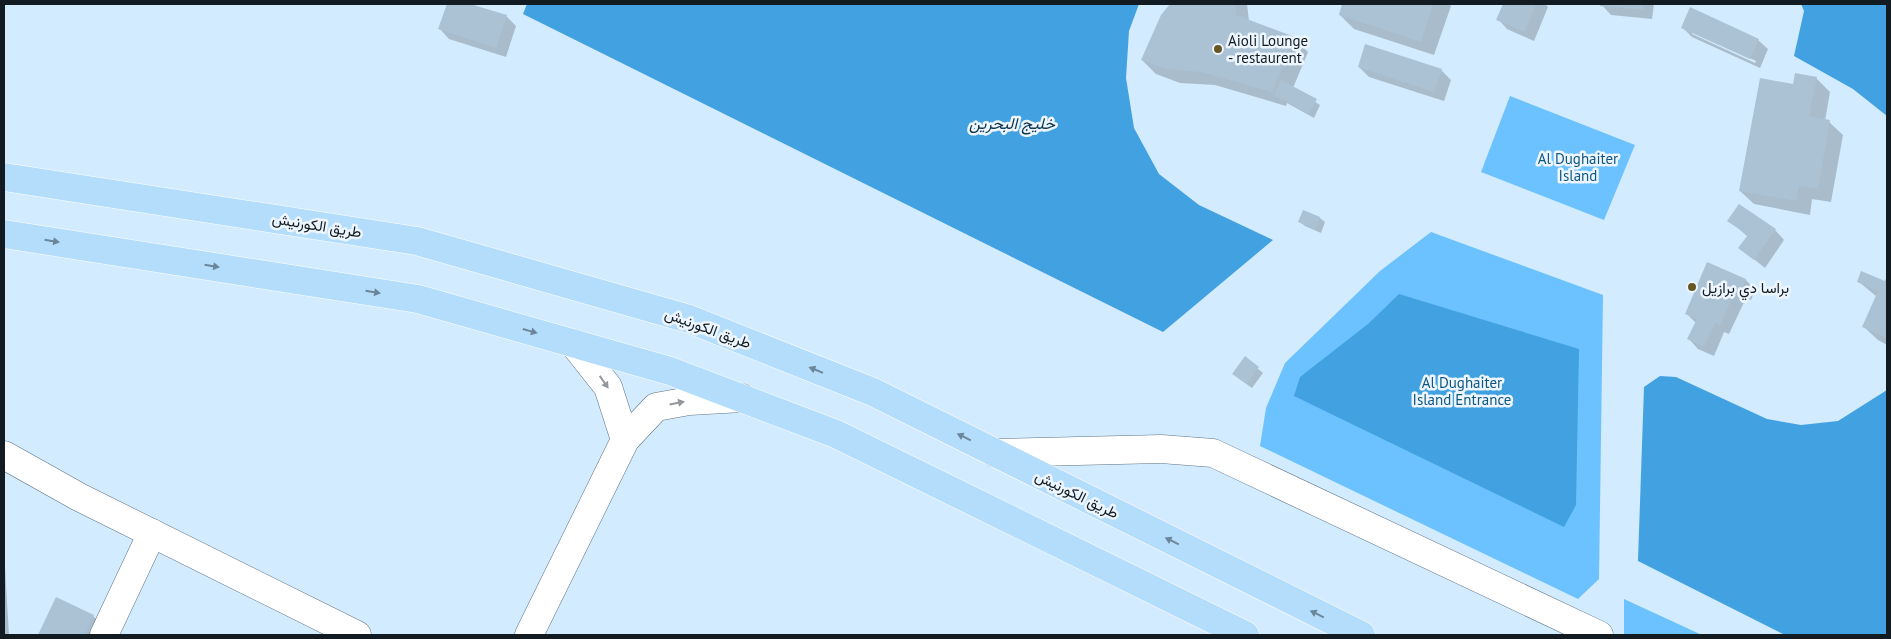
<svg xmlns="http://www.w3.org/2000/svg" width="1891" height="639" viewBox="0 0 1891 639" font-family="'PT Sans',Vazirmatn,sans-serif">
<style>
.green{fill:#6cc2fe}
.water{fill:#42a1e0}
.shadow{fill:#0003;fill-rule:evenodd}
.building{fill:#abc2d5}
.lines{fill:none;stroke-linecap:round;stroke-linejoin:round}
.street-casing{stroke:#5e7484;stroke-width:29}
.primary-casing{stroke:#fff;stroke-width:29}
.street{stroke:#fff;stroke-width:28}
.primary{stroke:#b4ddfb;stroke-width:28}
.oneway{fill:#6b8699}
.oneway2{fill:#94989c}
.poi-dot{fill:#675724;stroke:#edf6fe;stroke-width:2}
.labels{text-anchor:middle;dominant-baseline:central;stroke-width:5;stroke-linejoin:round;paint-order:stroke}
.poi-label{font-size:15px;fill:#121b22;stroke:#edf6fe;text-anchor:start}
.park-label{font-size:15px;fill:#0f5680;stroke:#edf6fe}
.street-label{font-size:15px;fill:#121b22;stroke:#edf6fe}
.water-label{font-size:16px;font-style:italic;fill:#0b334d;stroke:#edf6fe}
</style>
<rect width="100%" height="100%" fill="#d3ebfe"/>
<g class="green">
<path d="M 1510,96 L 1635,145 L 1604,220 L 1481,172 Z"/>
<path d="M 1431,232 L 1603,295 L 1599,579 L 1578,599 L 1260,446 L 1266,408 L 1285,363 L 1380,271 Z"/>
<path d="M 1624,599 L 1702,635 L 1624,635 Z"/>
</g>
<g class="water">
<path d="M 527,4 L 1139,4 L 1129,31 L 1126,78 L 1134,128 L 1159,174 L 1199,205 L 1273,240 L 1163,332 L 523,14 Z"/>
<path d="M 1801,4 L 1887,4 L 1887,116 L 1853,89 L 1794,56 L 1804,11 Z"/>
<path d="M 1399,294 L 1579,349 L 1576,505 L 1564,527 L 1294,396 L 1300,377 L 1368,324 Z"/>
<path d="M 1660,376 L 1676,377 L 1767,419 L 1801,425 L 1838,421 L 1887,390 L 1887,635 L 1785,635 L 1638,561 L 1644,387 Z"/>
</g>
<g class="shadow">
<path d="M 448,4 L 466,4 L 506,16 L 516,26 L 506,57 L 449,39 L 440,29 Z"/>
<path d="M 1172,4 L 1247,4 L 1249,21 L 1294,38 L 1308,52 L 1293,88 L 1320,105 L 1314,118 L 1287,103 L 1286,106 L 1215,85 L 1180,83 L 1156,74 L 1142,60 L 1162,16 Z"/>
<path d="M 1344,4 L 1449,4 L 1451,6 L 1434,55 L 1354,29 L 1340,15 Z"/>
<path d="M 1504,4 L 1545,4 L 1548,7 L 1534,41 L 1507,29 L 1498,19 Z"/>
<path d="M 1601,4 L 1654,4 L 1652,19 L 1611,15 Z"/>
<path d="M 1683,28 L 1758,40 L 1768,49 L 1760,68 L 1692,37 ZM 1692,32 L 1756,61 L 1755,63 L 1692,34 Z"/>
<path d="M 1359,67 L 1441,70 L 1451,80 L 1444,101 L 1369,77 Z"/>
<path d="M 1816,78 L 1830,92 L 1825,121 L 1829,122 L 1843,135 L 1831,202 L 1812,199 L 1810,215 L 1754,204 L 1740,191 L 1794,86 Z"/>
<path d="M 1304,211 L 1320,218 L 1325,222 L 1321,233 L 1305,226 L 1300,222 Z"/>
<path d="M 1729,220 L 1775,230 L 1784,240 L 1765,268 L 1740,248 L 1748,237 Z"/>
<path d="M 1708,263 L 1746,280 L 1755,290 L 1751,300 L 1746,298 L 1729,334 L 1724,332 L 1714,356 L 1698,349 L 1689,339 L 1696,323 L 1686,313 Z"/>
<path d="M 1887,278 L 1887,345 L 1878,340 L 1864,327 L 1877,297 L 1858,281 L 1885,283 Z"/>
<path d="M 1245,358 L 1263,373 L 1252,388 L 1238,378 Z"/>
<path d="M 4,566 L 5,568 L 9,635 L 4,635 Z"/>
<path d="M 56,599 L 93,616 L 107,630 L 105,635 L 40,635 Z"/>
</g>
<g class="building">
<path d="M 447,4 L 470,4 L 507,15 L 496,48 L 438,29 Z"/>
<path d="M 1170,4 L 1235,4 L 1236,15 L 1295,37 L 1272,92 L 1201,72 L 1165,69 L 1141,60 L 1161,15 Z"/>
<path d="M 1342,4 L 1433,4 L 1421,42 L 1339,15 Z"/>
<path d="M 1503,4 L 1536,4 L 1525,32 L 1496,20 Z"/>
<path d="M 1600,4 L 1643,4 L 1643,10 L 1600,6 Z"/>
<path d="M 1690,7 L 1759,39 L 1750,59 L 1681,28 Z"/>
<path d="M 1365,44 L 1442,69 L 1434,92 L 1358,67 Z"/>
<path d="M 1795,73 L 1817,77 L 1809,116 L 1830,120 L 1818,189 L 1799,186 L 1796,201 L 1739,191 L 1760,78 L 1793,84 Z"/>
<path d="M 1281,80 L 1317,99 L 1309,114 L 1274,95 Z"/>
<path d="M 1739,204 L 1776,229 L 1754,260 L 1738,248 L 1748,235 L 1727,221 Z"/>
<path d="M 1303,210 L 1320,217 L 1316,229 L 1298,222 Z"/>
<path d="M 1707,262 L 1746,279 L 1741,291 L 1736,289 L 1720,326 L 1715,323 L 1704,347 L 1687,339 L 1697,319 L 1685,314 Z"/>
<path d="M 1861,271 L 1885,281 L 1887,275 L 1887,338 L 1862,327 L 1878,291 L 1857,282 Z"/>
<path d="M 1245,356 L 1259,367 L 1247,384 L 1232,374 Z"/>
<path d="M 56,597 L 94,615 L 85,635 L 38,635 Z"/>
</g>
<g class="lines">
<defs>
<g id="street">
<path d="M 574,344 L 608,387 L 625,440"/>
<path d="M 995,453 L 1161,449 L 1213,453 L 1599,635"/>
<path d="M 4,455 L 79,497 L 357,635"/>
<path d="M 104,635 L 152,533"/>
<path d="M 529,635 L 625,440 L 656,407 L 689,401 L 742,398"/>
</g>
<g id="primary">
<path d="M 4,177 L 417,241 L 689,319 L 873,392 L 1361,635"/>
<path d="M 4,234 L 418,299 L 670,371 L 836,434 L 1245,635"/>
</g>
</defs>
<use href="#street" class="street-casing"/>
<use href="#primary" class="primary-casing"/>
<use href="#street" class="street"/>
<use href="#primary" class="primary"/>
</g>
<defs><path id="oneway-solid" d="M-6-.8H1V-3.2L6.5 0L1 3.2V.8H-6Z" transform="scale(1.25)"/></defs>
<g class="oneway">
<use href="#oneway-solid" transform="translate(52 241) rotate(9)"/>
<use href="#oneway-solid" transform="translate(212 266) rotate(9)"/>
<use href="#oneway-solid" transform="translate(373 292) rotate(9)"/>
<use href="#oneway-solid" transform="translate(530 331) rotate(16)"/>
<use href="#oneway-solid" transform="translate(816 370) rotate(-158)"/>
<use href="#oneway-solid" transform="translate(964 437) rotate(-154)"/>
<use href="#oneway-solid" transform="translate(1172 541) rotate(-154)"/>
<use href="#oneway-solid" transform="translate(1317 614) rotate(-154)"/>
</g>
<g class="oneway2">
<use href="#oneway-solid" transform="translate(604 382) rotate(55)"/>
<use href="#oneway-solid" transform="translate(677 403) rotate(-11)"/>
</g>
<g class="poi-dot">
<circle cx="1218" cy="49" r="5"/>
<circle cx="1692" cy="287" r="5"/>
</g>
<g class="labels">
<g class="poi-label">
<text x="1228" y="40">Aioli Lounge<tspan x="1228" dy="17">- restaurent</tspan></text>
<text x="1702" y="287">براسا دي برازيل</text>
</g>
<g class="park-label">
<text x="1578" y="158">Al Dughaiter<tspan x="1578" dy="17">Island</tspan></text>
<text x="1462" y="382">Al Dughaiter<tspan x="1462" dy="17">Island Entrance</tspan></text>
</g>
<g class="street-label">
<text transform="translate(317 225) rotate(9)">طريق الكورنيش</text>
<text transform="translate(708 328) rotate(20)">طريق الكورنيش</text>
<text transform="translate(1077 494) rotate(26)">طريق الكورنيش</text>
</g>
<g class="water-label">
<text x="1012" y="123">خليج البحرين</text>
</g>
</g>
<rect width="1891" height="639" fill="none" stroke="#121b22" stroke-width="10"/>
</svg>
